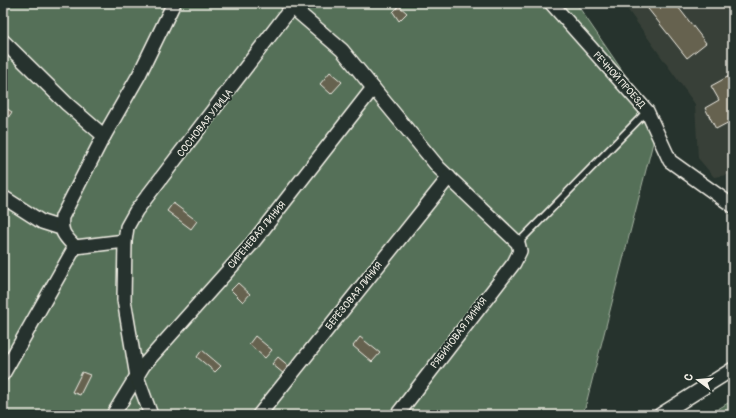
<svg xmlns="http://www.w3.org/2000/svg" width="736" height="418" viewBox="0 0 736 418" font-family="Pangolin,sans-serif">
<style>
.built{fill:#394138}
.green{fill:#547058;stroke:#a4b0a0}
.building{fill:#666250;stroke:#f4f1e8}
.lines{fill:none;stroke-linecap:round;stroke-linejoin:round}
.service-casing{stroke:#f4f1e8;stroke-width:9}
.minor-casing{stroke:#f4f1e8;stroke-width:16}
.service{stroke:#26332d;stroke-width:6}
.minor{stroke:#26332d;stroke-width:13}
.labels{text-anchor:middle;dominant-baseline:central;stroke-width:4;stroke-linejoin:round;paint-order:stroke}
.street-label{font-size:10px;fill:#f4f1e8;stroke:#26332d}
</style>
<rect width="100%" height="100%" fill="#26332d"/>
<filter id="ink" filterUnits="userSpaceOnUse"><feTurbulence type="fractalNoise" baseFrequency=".025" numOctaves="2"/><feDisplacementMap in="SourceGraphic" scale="8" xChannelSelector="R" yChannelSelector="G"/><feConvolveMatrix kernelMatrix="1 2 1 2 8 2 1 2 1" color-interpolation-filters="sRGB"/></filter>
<g filter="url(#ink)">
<path class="built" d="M 623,3 L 733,3 L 733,174 L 714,177 L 698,158 L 695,104 Z"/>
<g class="green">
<path d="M 3,3 L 576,3 L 658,123 L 585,408 L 578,415 L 3,415 Z"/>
<path d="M 733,400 L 733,415 L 708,415 Z"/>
</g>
<g class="building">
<path d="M 648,3 L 675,3 L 706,43 L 687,58 L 645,5 Z"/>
<path d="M 399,6 L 407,13 L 399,21 L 393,12 Z"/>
<path d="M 330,72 L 342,82 L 331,94 L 320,84 Z"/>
<path d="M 733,74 L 733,120 L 716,129 L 705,108 L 719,100 L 711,86 Z"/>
<path d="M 3,106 L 12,112 L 3,125 Z"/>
<path d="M 173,203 L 197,221 L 191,229 L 167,211 Z"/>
<path d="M 238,283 L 250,294 L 243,302 L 231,290 Z"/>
<path d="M 255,336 L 272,350 L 265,358 L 249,344 Z"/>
<path d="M 360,337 L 380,353 L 372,362 L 353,346 Z"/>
<path d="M 202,350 L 221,366 L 215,372 L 197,357 Z"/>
<path d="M 278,357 L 290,367 L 284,374 L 272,364 Z"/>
<path d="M 82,372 L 90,375 L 80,395 L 72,392 Z"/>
</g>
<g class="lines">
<defs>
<path id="service" d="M 518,243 L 647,111"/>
<g id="minor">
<path d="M 551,3 L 647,111 L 670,161 L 733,206"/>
<path d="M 292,7 L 342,50 L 439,168 L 518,243 L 520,251 L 514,263 L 397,415"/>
<path d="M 3,41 L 67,104 L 104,136"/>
<path d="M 3,197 L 42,222 L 61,228"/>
<path d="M 75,247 C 65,236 60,233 62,217 L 100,143 L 139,75 L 174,3"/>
<path d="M 75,247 L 125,241"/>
<path d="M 3,374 L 75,247"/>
<path d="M 113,415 L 143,366 L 250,246 L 373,88"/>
<path d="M 151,415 L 137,377 L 124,300 L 125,241 L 127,227 L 136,211 L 295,3"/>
<path d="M 259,415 L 449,177"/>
<path d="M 660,415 L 733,369"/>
</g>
</defs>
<use href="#service" class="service-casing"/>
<use href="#minor" class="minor-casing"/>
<use href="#service" class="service"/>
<use href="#minor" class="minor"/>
</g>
</g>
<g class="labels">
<g class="street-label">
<text transform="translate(619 80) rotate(48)">РЕЧНОЙ ПРОЕЗД</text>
<text transform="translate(205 123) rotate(-52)">СОСНОВАЯ УЛИЦА</text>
<text transform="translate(257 235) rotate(-50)">СИРЕНЕВАЯ ЛИНИЯ</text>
<text transform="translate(354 296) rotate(-51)">БЕРЁЗОВАЯ ЛИНИЯ</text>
<text transform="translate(459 333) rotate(-53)">РЯБИНОВАЯ ЛИНИЯ</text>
</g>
</g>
<rect width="736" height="418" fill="none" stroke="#26332d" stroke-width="16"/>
<rect x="8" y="8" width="720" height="402" fill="none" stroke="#f4f1e8" stroke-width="1.5" filter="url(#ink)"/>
<g transform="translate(698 380) rotate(286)" stroke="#26332d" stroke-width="3" paint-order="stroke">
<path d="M0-3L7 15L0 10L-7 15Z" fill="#f4f1e8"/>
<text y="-6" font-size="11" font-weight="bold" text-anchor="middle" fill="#f4f1e8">С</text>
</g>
</svg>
